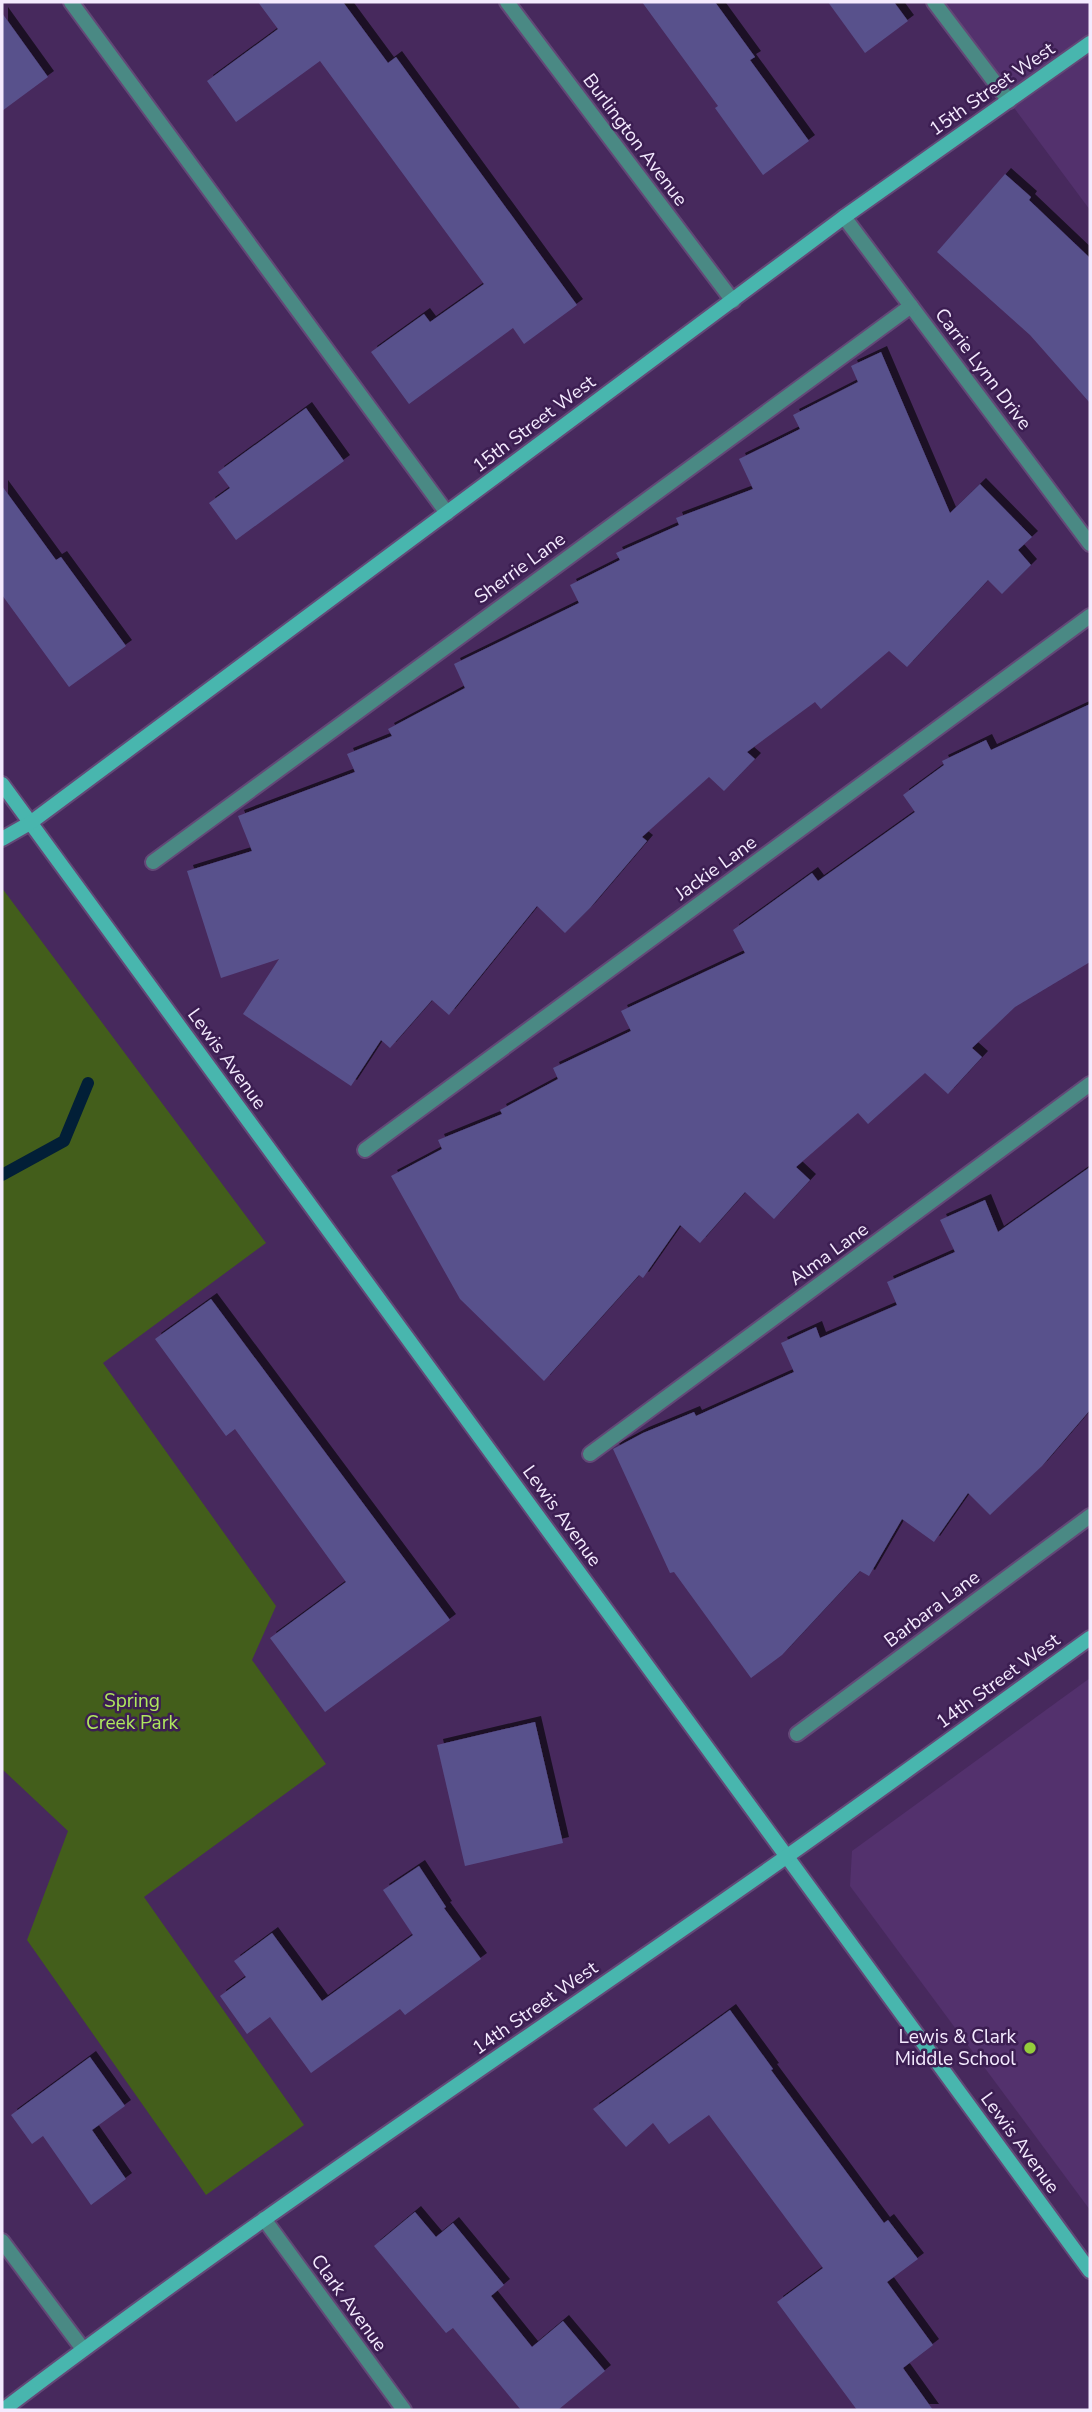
<svg xmlns="http://www.w3.org/2000/svg" width="1092" height="2412" viewBox="0 0 1092 2412" font-family="'Nunito Sans',sans-serif">
<style>
.built{fill:#53316d}
.green{fill:#435e1b}
.lines{fill:none;stroke-linecap:round;stroke-linejoin:round}
.stream{stroke:#021f37;stroke-width:12}
.building{fill:#59518c;filter:url(#shadow)}
.lane-casing{stroke:#634877;stroke-width:18}
.street-casing{stroke:#634877;stroke-width:18}
.secondary-casing{stroke:#634877;stroke-width:18}
.lane{stroke:#4a8984;stroke-width:14}
.street{stroke:#4a8984;stroke-width:14}
.secondary{stroke:#48b6ae;stroke-width:14}
.poi-dot{fill:#94cc3b;stroke:#3c1e52;stroke-width:2.5}
.labels{text-anchor:middle;dominant-baseline:central;stroke-width:5;stroke-linejoin:round;paint-order:stroke}
.street-label{font-size:19px;fill:#f4eafe;stroke:#3c1e52}
.park-label{font-size:19px;fill:#afe85e;stroke:#3c1e52}
.poi-label{font-size:19px;fill:#f4eafe;stroke:#3c1e52;text-anchor:end}
</style>
<defs>
<filter id="shadow"><feDropShadow dx="6" dy="-6" stdDeviation="0" flood-color="#0009"/></filter>
</defs>
<rect width="100%" height="100%" fill="#47295d"/>
<g class="built">
<path d="M 934,2 L 1090,2 L 1090,210 L 1009,101 Z"/>
<path d="M 1090,1678 L 1090,2210 L 850,1886 L 852,1851 Z"/>
</g>
<path class="green" d="M 2,888 L 266,1243 L 103,1363 L 276,1606 L 252,1660 L 326,1764 L 144,1897 L 304,2125 L 206,2195 L 27,1940 L 68,1831 L 2,1769 Z"/>
<g class="lines">
<path class="stream" d="M 2,1175 L 64,1141 L 88,1083"/>
</g>
<g class="building">
<path d="M 258,2 L 343,2 L 388,63 L 396,57 L 577,305 L 524,344 L 513,328 L 409,404 L 371,352 L 424,314 L 430,322 L 484,284 L 320,61 L 236,122 L 207,81 L 278,29 Z"/>
<path d="M 642,2 L 715,2 L 755,57 L 750,60 L 809,141 L 763,175 L 715,108 L 718,106 Z"/>
<path d="M 828,2 L 894,2 L 908,21 L 865,53 Z"/>
<path d="M 2,13 L 48,77 L 2,111 Z"/>
<path d="M 1005,174 L 1031,197 L 1029,200 L 1090,258 L 1090,403 L 1030,335 L 937,252 Z"/>
<path d="M 881,352 L 950,513 L 980,484 L 1032,537 L 1018,550 L 1031,565 L 1002,594 L 988,580 L 907,667 L 889,651 L 821,709 L 815,702 L 747,752 L 755,759 L 724,791 L 709,777 L 642,837 L 647,841 L 590,908 L 565,933 L 537,906 L 449,1015 L 432,1000 L 390,1048 L 381,1040 L 351,1086 L 243,1014 L 279,959 L 221,978 L 187,871 L 252,851 L 238,816 L 355,772 L 347,754 L 392,736 L 388,729 L 465,688 L 454,664 L 579,603 L 570,585 L 620,560 L 616,553 L 679,525 L 676,518 L 753,489 L 739,459 L 800,429 L 793,415 L 858,382 L 851,366 Z"/>
<path d="M 306,408 L 344,461 L 236,540 L 209,503 L 230,488 L 218,472 Z"/>
<path d="M 2,486 L 56,560 L 61,557 L 126,646 L 69,687 L 2,595 Z"/>
<path d="M 1090,704 L 1090,962 L 1015,1007 L 972,1048 L 982,1057 L 948,1094 L 925,1073 L 868,1124 L 858,1113 L 796,1167 L 810,1180 L 774,1219 L 745,1192 L 700,1243 L 680,1225 L 643,1278 L 639,1275 L 544,1381 L 460,1299 L 391,1176 L 442,1149 L 438,1140 L 502,1114 L 500,1110 L 558,1079 L 553,1068 L 631,1031 L 621,1011 L 745,953 L 733,930 L 812,873 L 818,881 L 915,812 L 903,795 L 944,765 L 942,761 L 986,740 L 991,750 Z"/>
<path d="M 1090,1167 L 1090,1410 L 1042,1466 L 990,1515 L 968,1493 L 934,1542 L 902,1519 L 869,1576 L 860,1571 L 782,1655 L 751,1678 L 674,1572 L 670,1573 L 613,1449 L 643,1433 L 694,1412 L 696,1416 L 794,1372 L 781,1343 L 816,1327 L 820,1338 L 897,1305 L 887,1282 L 955,1252 L 940,1220 L 985,1200 L 998,1232 Z"/>
<path d="M 211,1299 L 450,1620 L 325,1712 L 270,1638 L 346,1582 L 235,1429 L 226,1436 L 155,1339 Z"/>
<path d="M 535,1722 L 563,1843 L 465,1866 L 437,1745 Z"/>
<path d="M 419,1866 L 446,1907 L 444,1908 L 481,1959 L 405,2015 L 400,2009 L 311,2073 L 270,2017 L 247,2034 L 220,1996 L 246,1977 L 234,1961 L 272,1933 L 322,2001 L 413,1935 L 383,1890 Z"/>
<path d="M 730,2010 L 773,2069 L 771,2070 L 884,2223 L 888,2220 L 918,2259 L 887,2282 L 933,2345 L 903,2368 L 933,2410 L 857,2410 L 777,2302 L 823,2268 L 709,2115 L 669,2144 L 653,2123 L 626,2147 L 593,2109 Z"/>
<path d="M 90,2057 L 125,2106 L 92,2130 L 126,2179 L 91,2205 L 43,2136 L 32,2144 L 11,2115 Z"/>
<path d="M 415,2212 L 436,2237 L 453,2223 L 504,2285 L 491,2296 L 532,2347 L 563,2321 L 605,2371 L 558,2410 L 521,2410 L 453,2328 L 446,2333 L 374,2246 Z"/>
</g>
<g class="lines">
<defs>
<g id="lane">
<path d="M 71,2 L 447,513"/>
<path d="M 934,2 L 1009,101"/>
</g>
<g id="street">
<path d="M 507,2 L 733,301"/>
<path d="M 844,217 L 1090,544"/>
<path d="M 153,862 L 911,306"/>
<path d="M 365,1150 L 1090,616"/>
<path d="M 590,1454 L 1090,1084"/>
<path d="M 797,1734 L 1090,1516"/>
<path d="M 264,2219 L 404,2410"/>
<path d="M 2,2241 L 83,2349"/>
</g>
<g id="secondary">
<path d="M 2,784 L 1090,2271"/>
<path d="M 2,839 L 30,823 L 844,217 L 1090,43"/>
<path d="M 3,2410 C 257,2217 525,2041 786,1857 C 888,1785 989,1711 1090,1638"/>
</g>
</defs>
<use href="#lane" class="lane-casing"/>
<use href="#street" class="street-casing"/>
<use href="#secondary" class="secondary-casing"/>
<use href="#lane" class="lane"/>
<use href="#street" class="street"/>
<use href="#secondary" class="secondary"/>
</g>
<circle class="poi-dot" cx="1030" cy="2048" r="7"/>
<g class="labels">
<g class="street-label">
<text transform="translate(992 89) rotate(-35)">15th Street West</text>
<text transform="translate(635 140) rotate(53)">Burlington Avenue</text>
<text transform="translate(983 369) rotate(53)">Carrie Lynn Drive</text>
<text transform="translate(534 424) rotate(-37)">15th Street West</text>
<text transform="translate(520 568) rotate(-36)">Sherrie Lane</text>
<text transform="translate(716 868) rotate(-36)">Jackie Lane</text>
<text transform="translate(227 1059) rotate(54)">Lewis Avenue</text>
<text transform="translate(829 1254) rotate(-36)">Alma Lane</text>
<text transform="translate(562 1516) rotate(54)">Lewis Avenue</text>
<text transform="translate(932 1609) rotate(-37)">Barbara Lane</text>
<text transform="translate(998 1681) rotate(-36)">14th Street West</text>
<text transform="translate(535 2008) rotate(-35)">14th Street West</text>
<text transform="translate(1020 2143) rotate(54)">Lewis Avenue</text>
<text transform="translate(349 2303) rotate(54)">Clark Avenue</text>
</g>
<g class="park-label">
<text x="132" y="1701">Spring<tspan x="132" dy="22">Creek Park</tspan></text>
</g>
<g class="poi-label">
<text x="1016" y="2037">Lewis &amp; Clark<tspan x="1016" dy="22">Middle School</tspan></text>
</g>
</g>
<rect width="1092" height="2412" fill="none" stroke="#f4eafe" stroke-width="7"/>
</svg>
